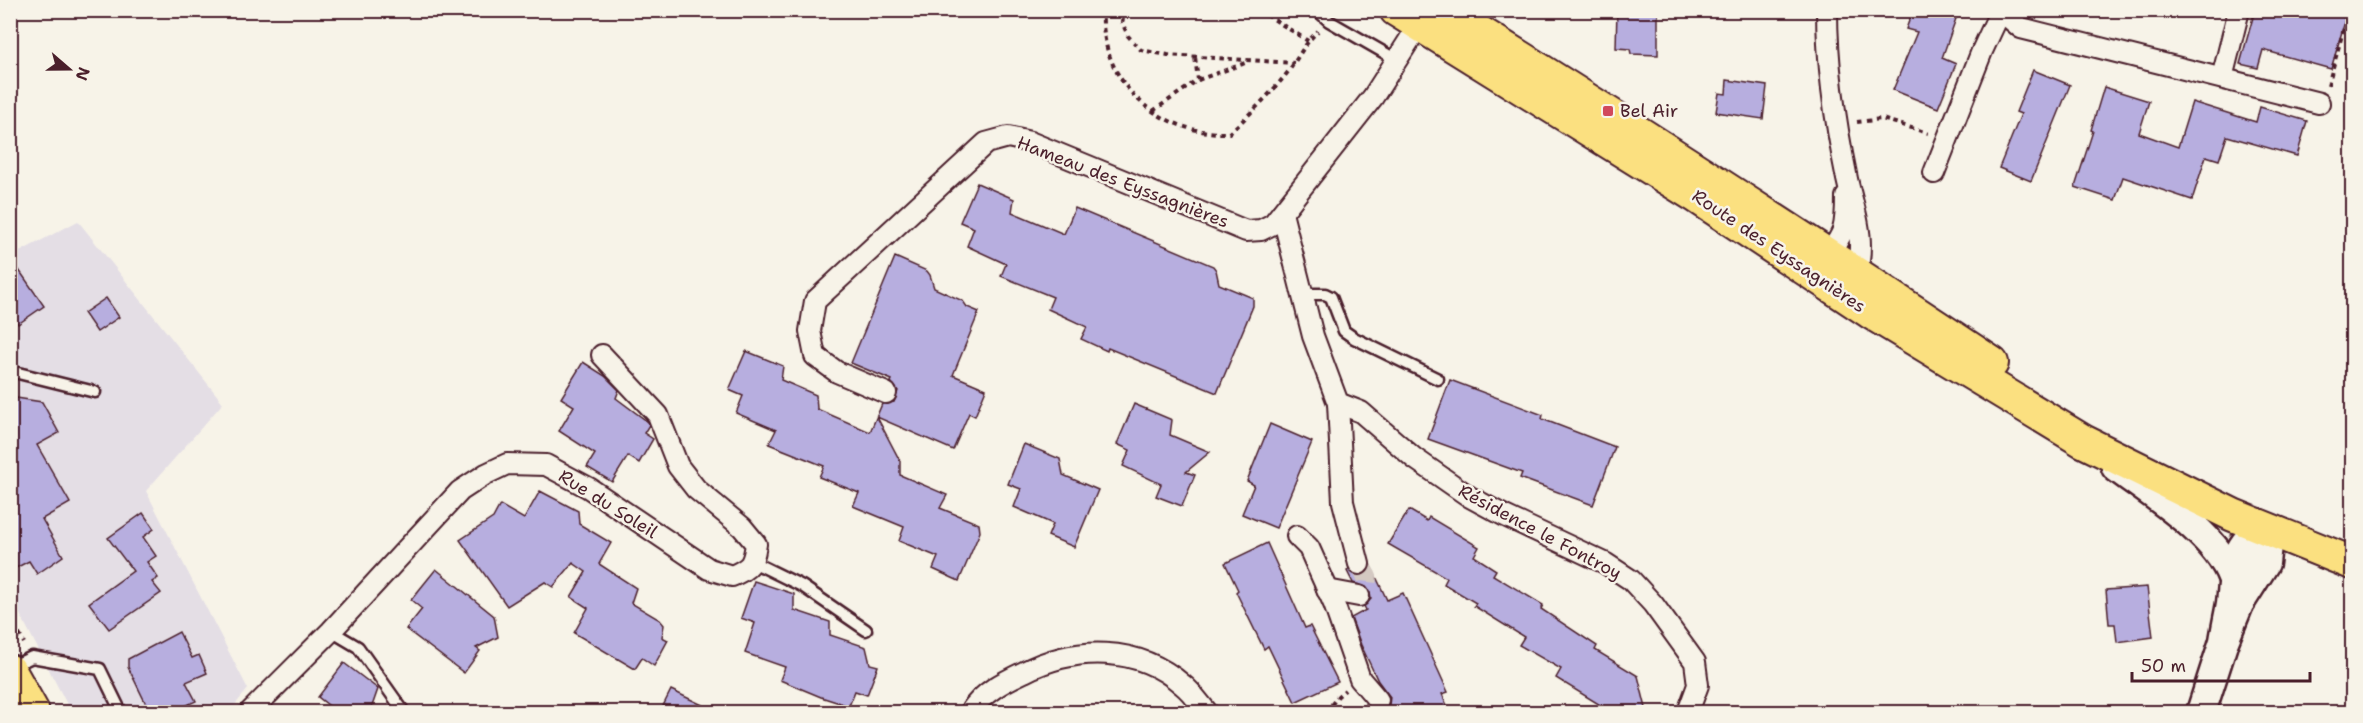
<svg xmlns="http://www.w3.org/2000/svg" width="2363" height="723" viewBox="0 0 2363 723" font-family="'Shantell Sans',sans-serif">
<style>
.built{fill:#e4dee5}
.building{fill:#b7aedf;stroke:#4a1f2b;stroke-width:1.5}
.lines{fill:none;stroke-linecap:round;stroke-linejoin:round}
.minor-tunnel{stroke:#d4c9c2;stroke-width:20;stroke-dasharray:20 10;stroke-linecap:butt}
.service-casing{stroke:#4a1f2b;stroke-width:15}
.minor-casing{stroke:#4a1f2b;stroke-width:24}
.secondary-casing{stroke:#4a1f2b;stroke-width:33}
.primary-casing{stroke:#4a1f2b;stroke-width:36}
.path{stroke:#4a1f2b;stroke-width:4;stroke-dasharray:4.5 4.5;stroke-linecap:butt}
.service{stroke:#f7f3e8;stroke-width:10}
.minor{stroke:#f7f3e8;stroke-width:20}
.secondary{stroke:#f7f3e8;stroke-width:28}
.primary{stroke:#fbe080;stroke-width:32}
.poi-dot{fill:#d1495b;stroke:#f7f3e8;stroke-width:2}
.labels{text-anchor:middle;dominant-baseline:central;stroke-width:5;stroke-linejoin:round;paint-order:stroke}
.poi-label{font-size:18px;fill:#4a1f2b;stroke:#f7f3e8;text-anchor:start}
.street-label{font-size:18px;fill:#4a1f2b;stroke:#f7f3e8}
</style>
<rect width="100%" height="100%" fill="#f7f3e8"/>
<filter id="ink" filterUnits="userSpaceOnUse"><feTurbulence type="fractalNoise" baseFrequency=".0167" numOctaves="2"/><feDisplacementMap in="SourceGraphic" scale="12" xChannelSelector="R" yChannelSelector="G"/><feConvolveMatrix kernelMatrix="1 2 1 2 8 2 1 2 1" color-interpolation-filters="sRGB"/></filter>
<g filter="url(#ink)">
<path class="built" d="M 78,221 L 223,403 L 146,491 L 248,689 L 229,712 L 71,712 L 11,597 L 10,257 Z"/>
<g class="building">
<path d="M 1617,10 L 1658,10 L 1658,55 L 1631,54 L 1630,49 L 1616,48 Z"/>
<path d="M 1913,10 L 1959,10 L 1942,58 L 1956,64 L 1938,108 L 1893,90 L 1917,32 L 1906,29 Z"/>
<path d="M 2255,10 L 2321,10 L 2346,18 L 2331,69 L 2263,50 L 2258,68 L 2240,64 Z"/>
<path d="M 2033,70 L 2070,85 L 2031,181 L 1999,168 L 2021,114 L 2016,112 Z"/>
<path d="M 1727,80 L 1767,86 L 1763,119 L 1716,112 L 1719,93 L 1726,94 Z"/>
<path d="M 2104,87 L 2149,101 L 2139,133 L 2178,147 L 2192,102 L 2256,122 L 2260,107 L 2307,121 L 2297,156 L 2227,136 L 2219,160 L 2206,156 L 2192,200 L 2123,177 L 2115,200 L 2075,187 L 2093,131 L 2091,130 Z"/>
<path d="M 977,183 L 1014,199 L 1012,212 L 1064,234 L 1075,208 L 1213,266 L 1216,270 L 1219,284 L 1253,298 L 1253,306 L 1217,393 L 1108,348 L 1107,351 L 1081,339 L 1087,327 L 1048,309 L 1053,297 L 1001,276 L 1006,264 L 967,246 L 974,228 L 960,222 Z"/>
<path d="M 10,257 L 44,306 L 18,324 L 10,313 Z"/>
<path d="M 895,257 L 927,271 L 930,275 L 934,288 L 963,301 L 967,307 L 979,312 L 953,375 L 986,389 L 975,416 L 969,413 L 953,450 L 877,417 L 900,461 L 900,475 L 947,495 L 940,508 L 979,524 L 980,532 L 959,581 L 933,569 L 938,557 L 899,541 L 904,527 L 853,506 L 859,493 L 819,477 L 824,466 L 769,444 L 776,430 L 736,413 L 743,396 L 729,390 L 746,351 L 783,366 L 781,380 L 816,395 L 817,409 L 870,432 L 882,404 L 894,402 L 898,391 L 891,382 L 892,380 L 851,363 Z"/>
<path d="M 106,298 L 119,317 L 97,332 L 84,313 Z"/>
<path d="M 583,362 L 605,376 L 619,390 L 616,398 L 648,422 L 649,425 L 644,433 L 653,439 L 639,463 L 628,456 L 612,482 L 587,467 L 595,454 L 559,431 L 574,406 L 561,398 Z"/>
<path d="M 1450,380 L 1543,415 L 1542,419 L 1615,447 L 1593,505 L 1520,478 L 1522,473 L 1428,439 Z"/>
<path d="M 10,397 L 42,402 L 59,433 L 37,445 L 70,503 L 42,519 L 63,556 L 37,574 L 29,561 L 10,571 Z"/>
<path d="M 1134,404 L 1172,420 L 1170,435 L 1210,452 L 1186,472 L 1195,475 L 1182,506 L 1156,496 L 1161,484 L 1123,466 L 1130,450 L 1117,444 Z"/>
<path d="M 1270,424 L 1312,442 L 1276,528 L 1242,514 L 1254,485 L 1247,481 Z"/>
<path d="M 1024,444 L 1060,459 L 1063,475 L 1098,490 L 1074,547 L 1048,536 L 1053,524 L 1014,507 L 1021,489 L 1008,484 Z"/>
<path d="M 540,491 L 578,511 L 579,524 L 611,543 L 599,564 L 636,588 L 631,603 L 660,620 L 664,625 L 662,637 L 668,640 L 654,666 L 642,658 L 635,669 L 574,633 L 588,608 L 571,597 L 586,572 L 573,563 L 553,587 L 545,582 L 507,606 L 460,540 L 493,518 L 500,505 L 524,519 Z"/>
<path d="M 1409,510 L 1427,521 L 1429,517 L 1479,547 L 1474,556 L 1496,570 L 1493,575 L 1543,605 L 1541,609 L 1597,646 L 1595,650 L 1638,676 L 1647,712 L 1604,712 L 1602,706 L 1556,678 L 1561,669 L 1519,645 L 1524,637 L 1474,606 L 1476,603 L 1444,584 L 1447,578 L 1388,544 Z"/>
<path d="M 143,513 L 154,529 L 143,537 L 156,556 L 147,562 L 158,578 L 152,582 L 161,593 L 109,629 L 89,603 L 133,571 L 108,538 Z"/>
<path d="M 1267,543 L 1305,628 L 1310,626 L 1338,682 L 1295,702 L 1268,646 L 1264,649 L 1236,592 L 1238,590 L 1225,563 Z"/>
<path d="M 1371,566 L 1387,600 L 1403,593 L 1448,692 L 1442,694 L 1450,712 L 1392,712 L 1389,705 L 1390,697 L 1378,681 L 1361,645 L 1351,618 L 1366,610 L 1364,606 L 1371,599 L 1370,593 L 1366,587 L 1353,583 L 1347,571 L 1349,570 L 1355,575 L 1361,576 L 1368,572 Z"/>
<path d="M 436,569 L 494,616 L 498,637 L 476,648 L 480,651 L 464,673 L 406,629 L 422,609 L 411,600 Z"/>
<path d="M 754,581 L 794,594 L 794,610 L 830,622 L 830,635 L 866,647 L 870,664 L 878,666 L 867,695 L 855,691 L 849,706 L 821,697 L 780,680 L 785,667 L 745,653 L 755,623 L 741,618 Z"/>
<path d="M 2147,587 L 2153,637 L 2117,642 L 2115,624 L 2109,624 L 2106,590 Z"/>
<path d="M 179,632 L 192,658 L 199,655 L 207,673 L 186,682 L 196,701 L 172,712 L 150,712 L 128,667 L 128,659 Z"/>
<path d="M 344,663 L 378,689 L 370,712 L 337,712 L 318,697 Z"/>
<path d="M 671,690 L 717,712 L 660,712 Z"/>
</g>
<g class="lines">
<path class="minor-tunnel" d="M 1359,564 L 1367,577 L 1366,585 L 1359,596"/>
<defs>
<g id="service">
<path d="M 1317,10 L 1329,21 L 1397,60"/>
<path d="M 1302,294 L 1325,294 L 1331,297 L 1344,331 L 1354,338 L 1438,379"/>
<path d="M 10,371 L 95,392"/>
<path d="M 753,562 L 802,586 L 866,630"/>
<path d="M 331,631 L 358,647 L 404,712"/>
<path d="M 11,667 L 32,657 L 100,669 L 121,712"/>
</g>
<g id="minor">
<path d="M 1827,10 C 1827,64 1836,126 1847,179 C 1852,202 1860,223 1860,246 C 1860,258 1859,273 1847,277"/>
<path d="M 2001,11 L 2021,28 L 2319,103"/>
<path d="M 2222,78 L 2239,10"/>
<path d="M 1934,173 L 1982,51 L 2001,10"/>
<path d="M 1282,213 L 1313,336 L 1338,403 L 1361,412 L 1414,458 L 1470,497 L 1505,516 L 1605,563 L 1631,580 L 1653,604 L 1695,662 L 1698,685 L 1688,712"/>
<path d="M 1831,265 C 1827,251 1838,244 1843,230 C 1846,220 1846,208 1846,197"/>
<path d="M 886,393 L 837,372 L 815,356 L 810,331 L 815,301 L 986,143 L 1008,137 L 1030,142 L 1246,231 L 1261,230 L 1273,224 L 1373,97 L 1419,25 L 1422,13"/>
<path d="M 1338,403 L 1343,502 L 1359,564"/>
<path d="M 1297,536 L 1309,548 L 1334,604 L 1360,679 L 1378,700"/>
<path d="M 1327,590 L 1359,596"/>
<path d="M 250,712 L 331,631 L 460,491 L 486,474 L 507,464 L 546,465 L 589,488 L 709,569 L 732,576 C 751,567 753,565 756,544 L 742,527 L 696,489 L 678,466 L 658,415 L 602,355"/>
<path d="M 970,712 C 983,692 1003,682 1024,672 C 1075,646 1138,645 1183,685 C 1192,692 1199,703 1207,712"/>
</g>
<g id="secondary">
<path d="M 2116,467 C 2153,495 2216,534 2232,577"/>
<path d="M 2201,712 L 2224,641 L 2239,604 L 2265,563 L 2267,545 L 2263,528 C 2232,546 2235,571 2231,603 C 2229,615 2226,628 2224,641"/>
</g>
<g id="primary">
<path d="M 1396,10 L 1697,197 L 1870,312 L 2083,441 L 2233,515 L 2352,563"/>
<path d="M 1444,10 C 1629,124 1811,243 1992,363"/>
<path d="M 10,671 L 33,712"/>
</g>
</defs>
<use href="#service" class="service-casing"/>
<use href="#minor" class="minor-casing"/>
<use href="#secondary" class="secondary-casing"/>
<use href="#primary" class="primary-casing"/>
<g class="path">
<path d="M 1103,10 C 1099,83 1159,135 1229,133 C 1250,114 1270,95 1288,72 C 1298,58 1305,43 1318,31"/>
<path d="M 1126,10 L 1122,22 L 1128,36 L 1141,50 L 1168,55 L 1294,63"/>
<path d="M 1259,10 L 1308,41"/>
<path d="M 1198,80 L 1248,62"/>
<path d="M 2328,85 L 2349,10"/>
<path d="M 1153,111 L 1198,80 L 1195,57"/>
<path d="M 1857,122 L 1882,119 L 1928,133"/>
<path d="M 10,618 L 24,643"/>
<path d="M 1326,712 L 1338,696 L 1345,690"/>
</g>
<use href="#service" class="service"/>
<use href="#minor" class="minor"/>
<use href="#secondary" class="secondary"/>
<use href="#primary" class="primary"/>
</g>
</g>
<rect class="poi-dot" x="1602" y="105" width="12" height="12" rx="3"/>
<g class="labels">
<g class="poi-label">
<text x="1620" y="111">Bel Air</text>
</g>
<g class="street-label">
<text transform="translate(1123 182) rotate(21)">Hameau des Eyssagnières</text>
<text transform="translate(1779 251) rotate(34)">Route des Eyssagnières</text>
<text transform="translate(608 504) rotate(32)">Rue du Soleil</text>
<text transform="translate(1540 532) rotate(28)">Résidence le Fontroy</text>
</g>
</g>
<rect width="2363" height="723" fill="none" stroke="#f7f3e8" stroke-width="36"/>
<rect x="18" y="18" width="2327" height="687" fill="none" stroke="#4a1f2b" stroke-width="2" filter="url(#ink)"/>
<g transform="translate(69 69) rotate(110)" stroke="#f7f3e8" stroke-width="4.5" paint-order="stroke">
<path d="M0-4.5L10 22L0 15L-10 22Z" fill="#4a1f2b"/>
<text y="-9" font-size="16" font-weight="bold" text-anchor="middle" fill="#4a1f2b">N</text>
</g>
<path d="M2132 672v9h178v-9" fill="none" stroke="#4a1f2b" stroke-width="3"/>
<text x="2141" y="672" font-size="18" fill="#4a1f2b" stroke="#f7f3e8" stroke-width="4.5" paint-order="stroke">50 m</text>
</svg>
